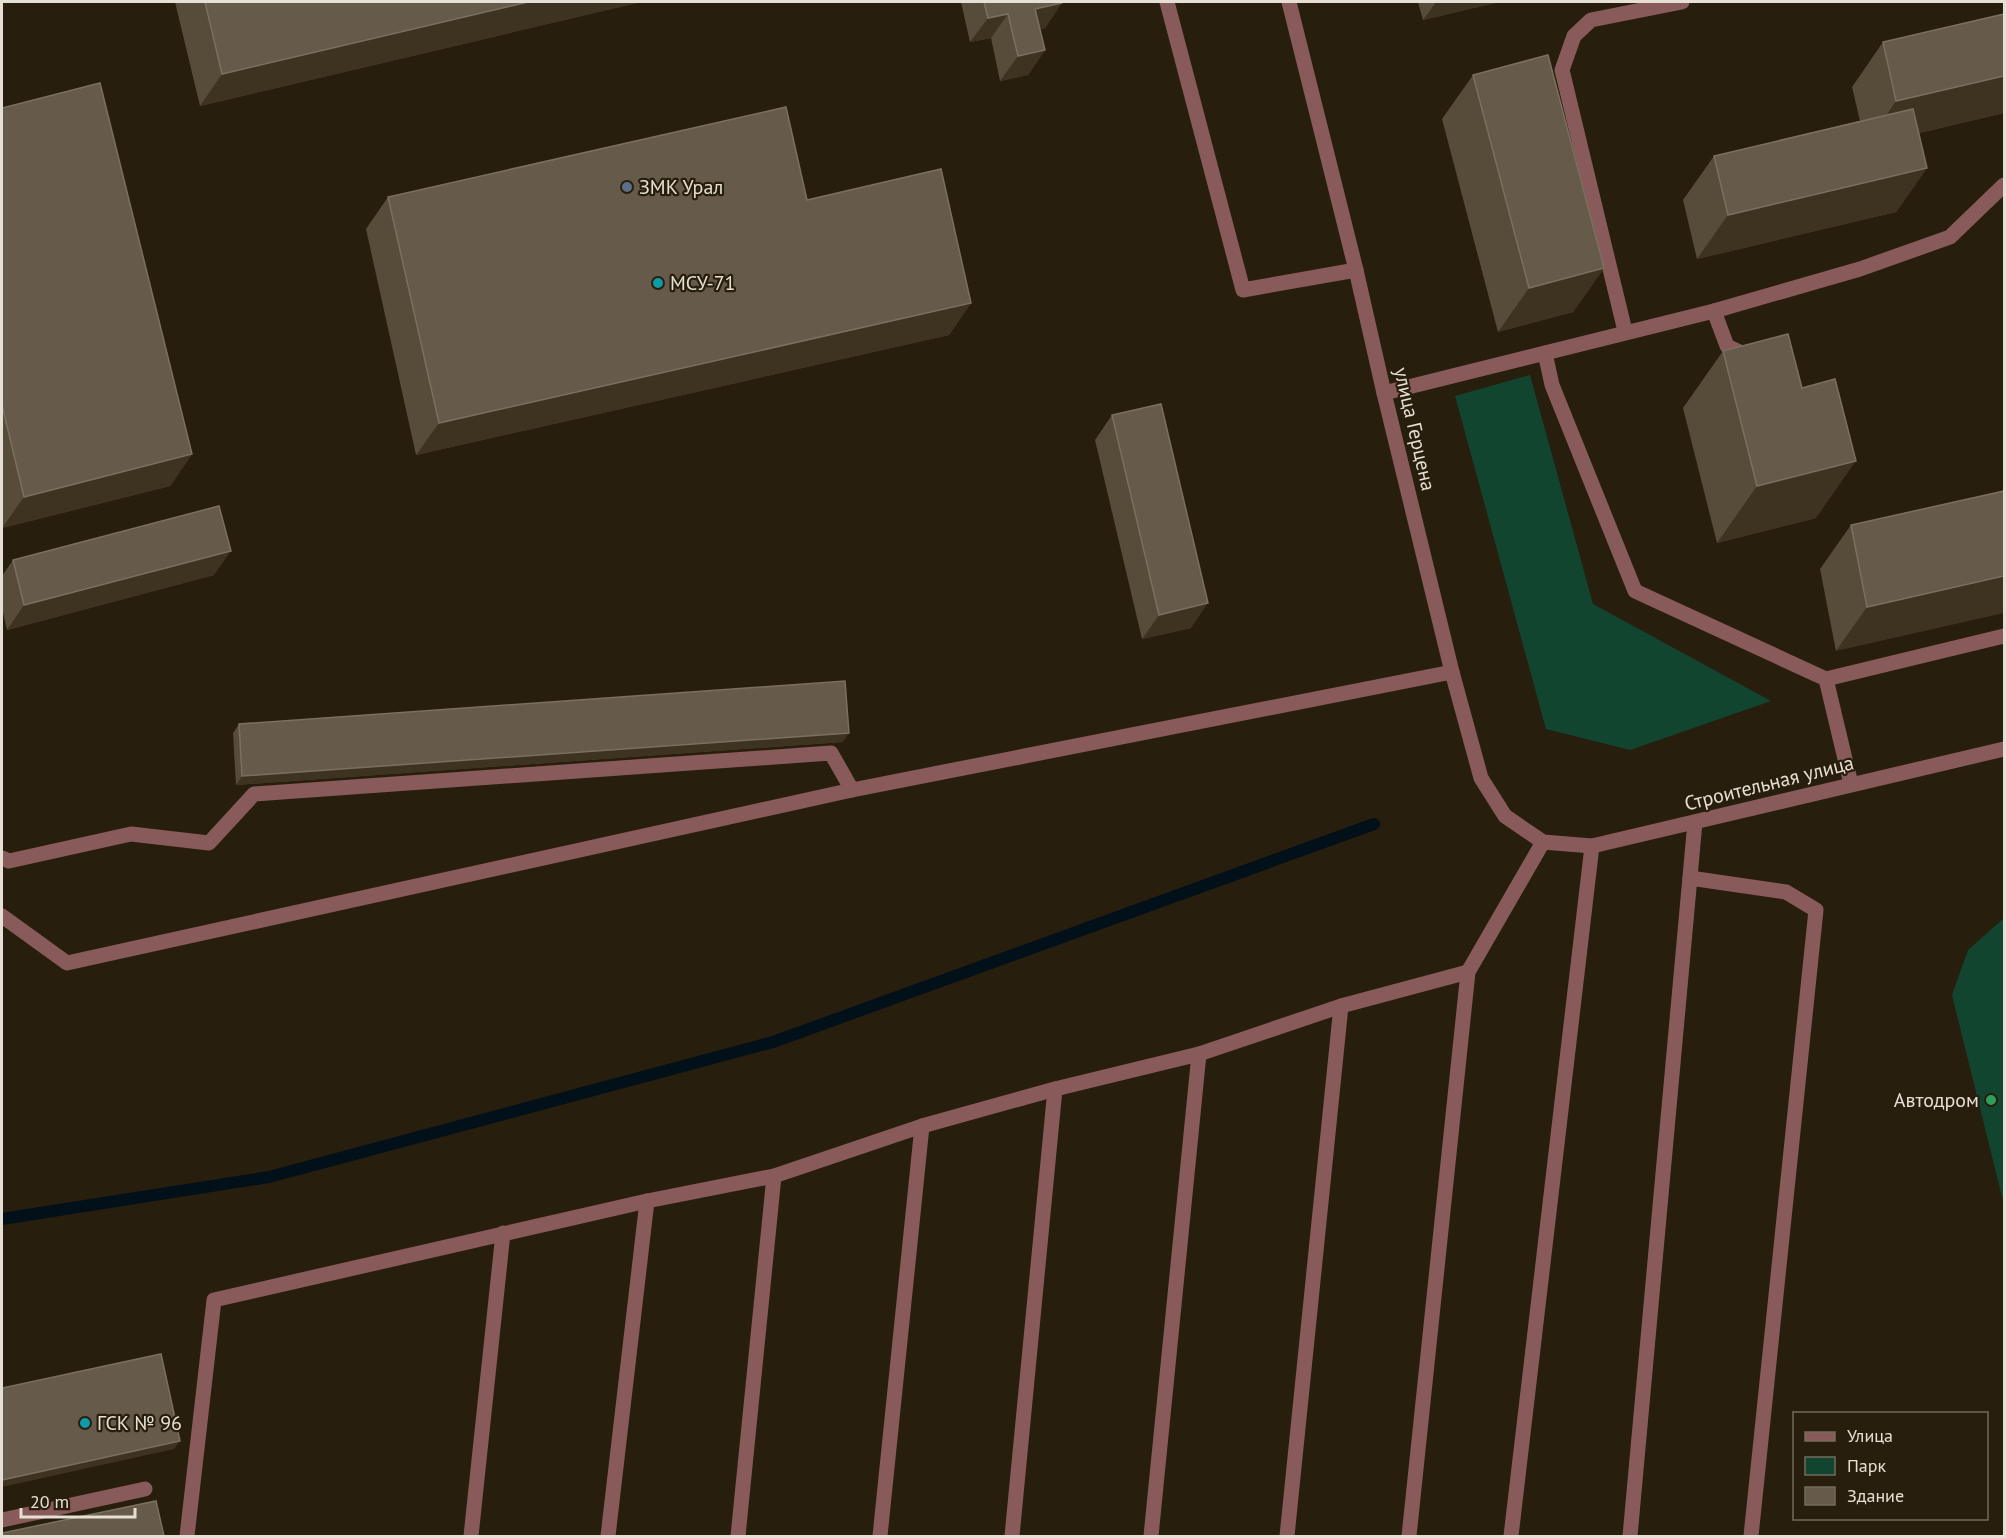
<svg xmlns="http://www.w3.org/2000/svg" width="2006" height="1538" viewBox="0 0 2006 1538" font-family="'PT Sans',sans-serif">
<style>
.green{fill:#124530}
.lines{fill:none;stroke-linecap:round;stroke-linejoin:round}
.stream{stroke:#021119;stroke-width:12}
.minor{stroke:#885b5a;stroke-width:15}
.wall{fill:#574b3a}
.shaded-wall{fill:#3e3221}
.building{fill:#665b4a;stroke:#7a7060;stroke-width:1.5}
.service-dot{fill:#5c6f8a;stroke:#281e0d;stroke-width:2}
.culture-dot{fill:#0f9aa8;stroke:#281e0d;stroke-width:2}
.leisure-dot{fill:#2e9e5b;stroke:#281e0d;stroke-width:2}
.labels{text-anchor:middle;dominant-baseline:central;stroke-width:4.5;stroke-linejoin:round;paint-order:stroke}
.poi-label{font-size:20px;fill:#e6dfd4;stroke:#281e0d;text-anchor:start}
.street-label{font-size:20px;fill:#e6dfd4;stroke:#281e0d}
</style>
<rect width="100%" height="100%" fill="#281e0d"/>
<g class="green">
<path d="M 1530,375 L 1593,604 L 1771,701 L 1630,750 L 1546,729 L 1455,396 Z"/>
<path d="M 2004,918 L 2004,1205 L 1952,995 L 1968,950 Z"/>
</g>
<g class="lines">
<path class="stream" d="M 2,1219 L 269,1177 L 773,1042 L 1374,824"/>
<g class="minor">
<path d="M 1167,2 L 1243,290 L 1356,270"/>
<path d="M 1289,2 L 1356,270 L 1384,393 L 1452,672 L 1481,778 L 1505,816 L 1543,842 L 1592,846 L 2004,749"/>
<path d="M 1714,311 L 1727,346 L 1750,357"/>
<path d="M 1625,331 L 1562,70 L 1574,36 L 1591,20 L 1682,2"/>
<path d="M 1545,353 L 1552,385 L 1635,591 L 1826,679"/>
<path d="M 1384,393 L 1714,311 L 1860,269 L 1950,237 L 2004,185"/>
<path d="M 1851,784 L 1826,679 L 2004,636"/>
<path d="M 2,858 L 9,861 L 131,834 L 209,843 L 254,794 L 831,753 L 852,790"/>
<path d="M 1690,878 L 1786,892 L 1816,910 L 1751,1536"/>
<path d="M 2,916 L 67,963 L 852,790 L 1452,672"/>
<path d="M 2,1520 L 145,1489"/>
<path d="M 187,1536 L 214,1300 L 647,1201 L 774,1176 L 922,1126 L 1055,1089 L 1199,1054 L 1341,1006 L 1468,972"/>
<path d="M 471,1536 L 503,1233"/>
<path d="M 608,1536 L 647,1201"/>
<path d="M 738,1536 L 774,1176"/>
<path d="M 880,1536 L 922,1126"/>
<path d="M 1012,1536 L 1055,1089"/>
<path d="M 1151,1536 L 1199,1054"/>
<path d="M 1287,1536 L 1341,1006"/>
<path d="M 1409,1536 L 1468,972 L 1543,842"/>
<path d="M 1511,1536 L 1592,846"/>
<path d="M 1630,1536 L 1695,822"/>
</g>
</g>
<g class="wall">
<path d="M 175,2 L 641,2 L 200,106 Z"/>
<path d="M 961,2 L 1062,2 L 1045,28 L 1040,29 L 1045,50 L 1028,75 L 1000,81 L 991,38 L 970,42 Z"/>
<path d="M 1418,2 L 1499,2 L 1423,20 Z"/>
<path d="M 2004,14 L 2004,113 L 1919,133 L 1927,168 L 1896,212 L 1697,259 L 1683,200 L 1714,156 L 1860,121 L 1852,87 L 1883,42 Z"/>
<path d="M 1473,75 L 1604,268 L 1573,312 L 1498,332 L 1442,119 Z"/>
<path d="M 2,108 L 192,454 L 170,486 L 2,528 Z"/>
<path d="M 388,197 L 807,200 L 971,303 L 949,335 L 416,455 L 366,229 Z"/>
<path d="M 1723,351 L 1816,518 L 1717,543 L 1683,408 Z"/>
<path d="M 1112,415 L 1191,628 L 1142,639 L 1095,440 Z"/>
<path d="M 2004,491 L 1836,651 L 1820,569 L 1851,525 Z"/>
<path d="M 13,560 L 214,575 L 7,630 L 2,608 L 2,576 Z"/>
<path d="M 239,724 L 843,742 L 236,785 L 233,733 Z"/>
</g>
<g class="shaded-wall">
<path d="M 528,2 L 641,2 L 200,106 L 222,74 Z"/>
<path d="M 1436,2 L 1499,2 L 1423,20 Z"/>
<path d="M 1062,3 L 1045,28 L 1018,33 L 1035,9 Z"/>
<path d="M 1008,14 L 991,38 L 970,42 L 988,18 Z"/>
<path d="M 1045,50 L 1028,75 L 1000,81 L 1018,56 Z"/>
<path d="M 2004,76 L 2004,113 L 1866,145 L 1896,101 Z"/>
<path d="M 1927,168 L 1896,212 L 1697,259 L 1728,215 Z"/>
<path d="M 1604,268 L 1573,312 L 1498,332 L 1529,288 Z"/>
<path d="M 971,303 L 949,335 L 416,455 L 439,423 Z"/>
<path d="M 192,454 L 170,486 L 2,528 L 24,497 Z"/>
<path d="M 1856,461 L 1816,518 L 1717,543 L 1757,486 Z"/>
<path d="M 231,551 L 214,575 L 7,630 L 24,605 Z"/>
<path d="M 2004,576 L 2004,613 L 1836,651 L 1867,607 Z"/>
<path d="M 1208,603 L 1191,628 L 1142,639 L 1159,615 Z"/>
<path d="M 849,733 L 843,742 L 236,785 L 242,776 Z"/>
<path d="M 180,1441 L 174,1449 L 2,1487 L 2,1480 Z"/>
</g>
<g class="building">
<path d="M 205,2 L 528,2 L 222,74 Z"/>
<path d="M 984,2 L 1062,2 L 1062,3 L 1035,9 L 1045,50 L 1018,56 L 1008,14 L 988,18 Z"/>
<path d="M 2004,14 L 2004,76 L 1896,101 L 1883,42 Z"/>
<path d="M 1548,55 L 1604,268 L 1529,288 L 1473,75 Z"/>
<path d="M 100,83 L 192,454 L 24,497 L 2,405 L 2,108 Z"/>
<path d="M 786,107 L 807,200 L 941,169 L 971,303 L 439,423 L 388,197 Z"/>
<path d="M 1913,109 L 1927,168 L 1728,215 L 1714,156 Z"/>
<path d="M 1788,334 L 1802,388 L 1835,379 L 1856,461 L 1757,486 L 1723,351 Z"/>
<path d="M 1161,404 L 1208,603 L 1159,615 L 1112,415 Z"/>
<path d="M 2004,491 L 2004,576 L 1867,607 L 1851,525 Z"/>
<path d="M 219,506 L 231,551 L 24,605 L 13,560 Z"/>
<path d="M 845,681 L 849,733 L 242,776 L 239,724 Z"/>
<path d="M 161,1354 L 180,1441 L 2,1480 L 2,1388 Z"/>
<path d="M 156,1501 L 164,1536 L 2,1536 L 2,1533 Z"/>
</g>
<circle class="service-dot" cx="627" cy="187" r="6"/>
<g class="culture-dot">
<circle cx="658" cy="283" r="6"/>
<circle cx="85" cy="1423" r="6"/>
</g>
<circle class="leisure-dot" cx="1991" cy="1100" r="6"/>
<g class="labels">
<g class="poi-label">
<text x="639" y="187">ЗМК Урал</text>
<text x="670" y="283">МСУ-71</text>
<text x="1979" y="1100" text-anchor="end">Автодром</text>
<text x="97" y="1423">ГСК № 96</text>
</g>
<g class="street-label">
<text transform="translate(1415 429) rotate(77)">улица Герцена</text>
<text transform="translate(1769 783) rotate(-14)">Строительная улица</text>
</g>
</g>
<rect width="2006" height="1538" fill="none" stroke="#e6dfd4" stroke-width="6"/>
<rect x="1793" y="1412" width="195" height="108" fill="#281e0d" stroke="#746b5d" stroke-width="1.5"/>
<rect x="1805" y="1432" width="30" height="9" fill="#885b5a" stroke="#746b5d" stroke-width="1.5"/>
<text x="1847" y="1442" font-size="18" fill="#e6dfd4">Улица</text>
<rect x="1805" y="1457" width="30" height="18" fill="#124530" stroke="#746b5d" stroke-width="1.5"/>
<text x="1847" y="1472" font-size="18" fill="#e6dfd4">Парк</text>
<rect x="1805" y="1487" width="30" height="18" fill="#665b4a" stroke="#746b5d" stroke-width="1.5"/>
<text x="1847" y="1502" font-size="18" fill="#e6dfd4">Здание</text>
<path d="M21 1508v9h114v-9" fill="none" stroke="#e6dfd4" stroke-width="3"/>
<text x="30" y="1508" font-size="18" fill="#e6dfd4" stroke="#281e0d" stroke-width="4.5" paint-order="stroke">20 m</text>
</svg>
